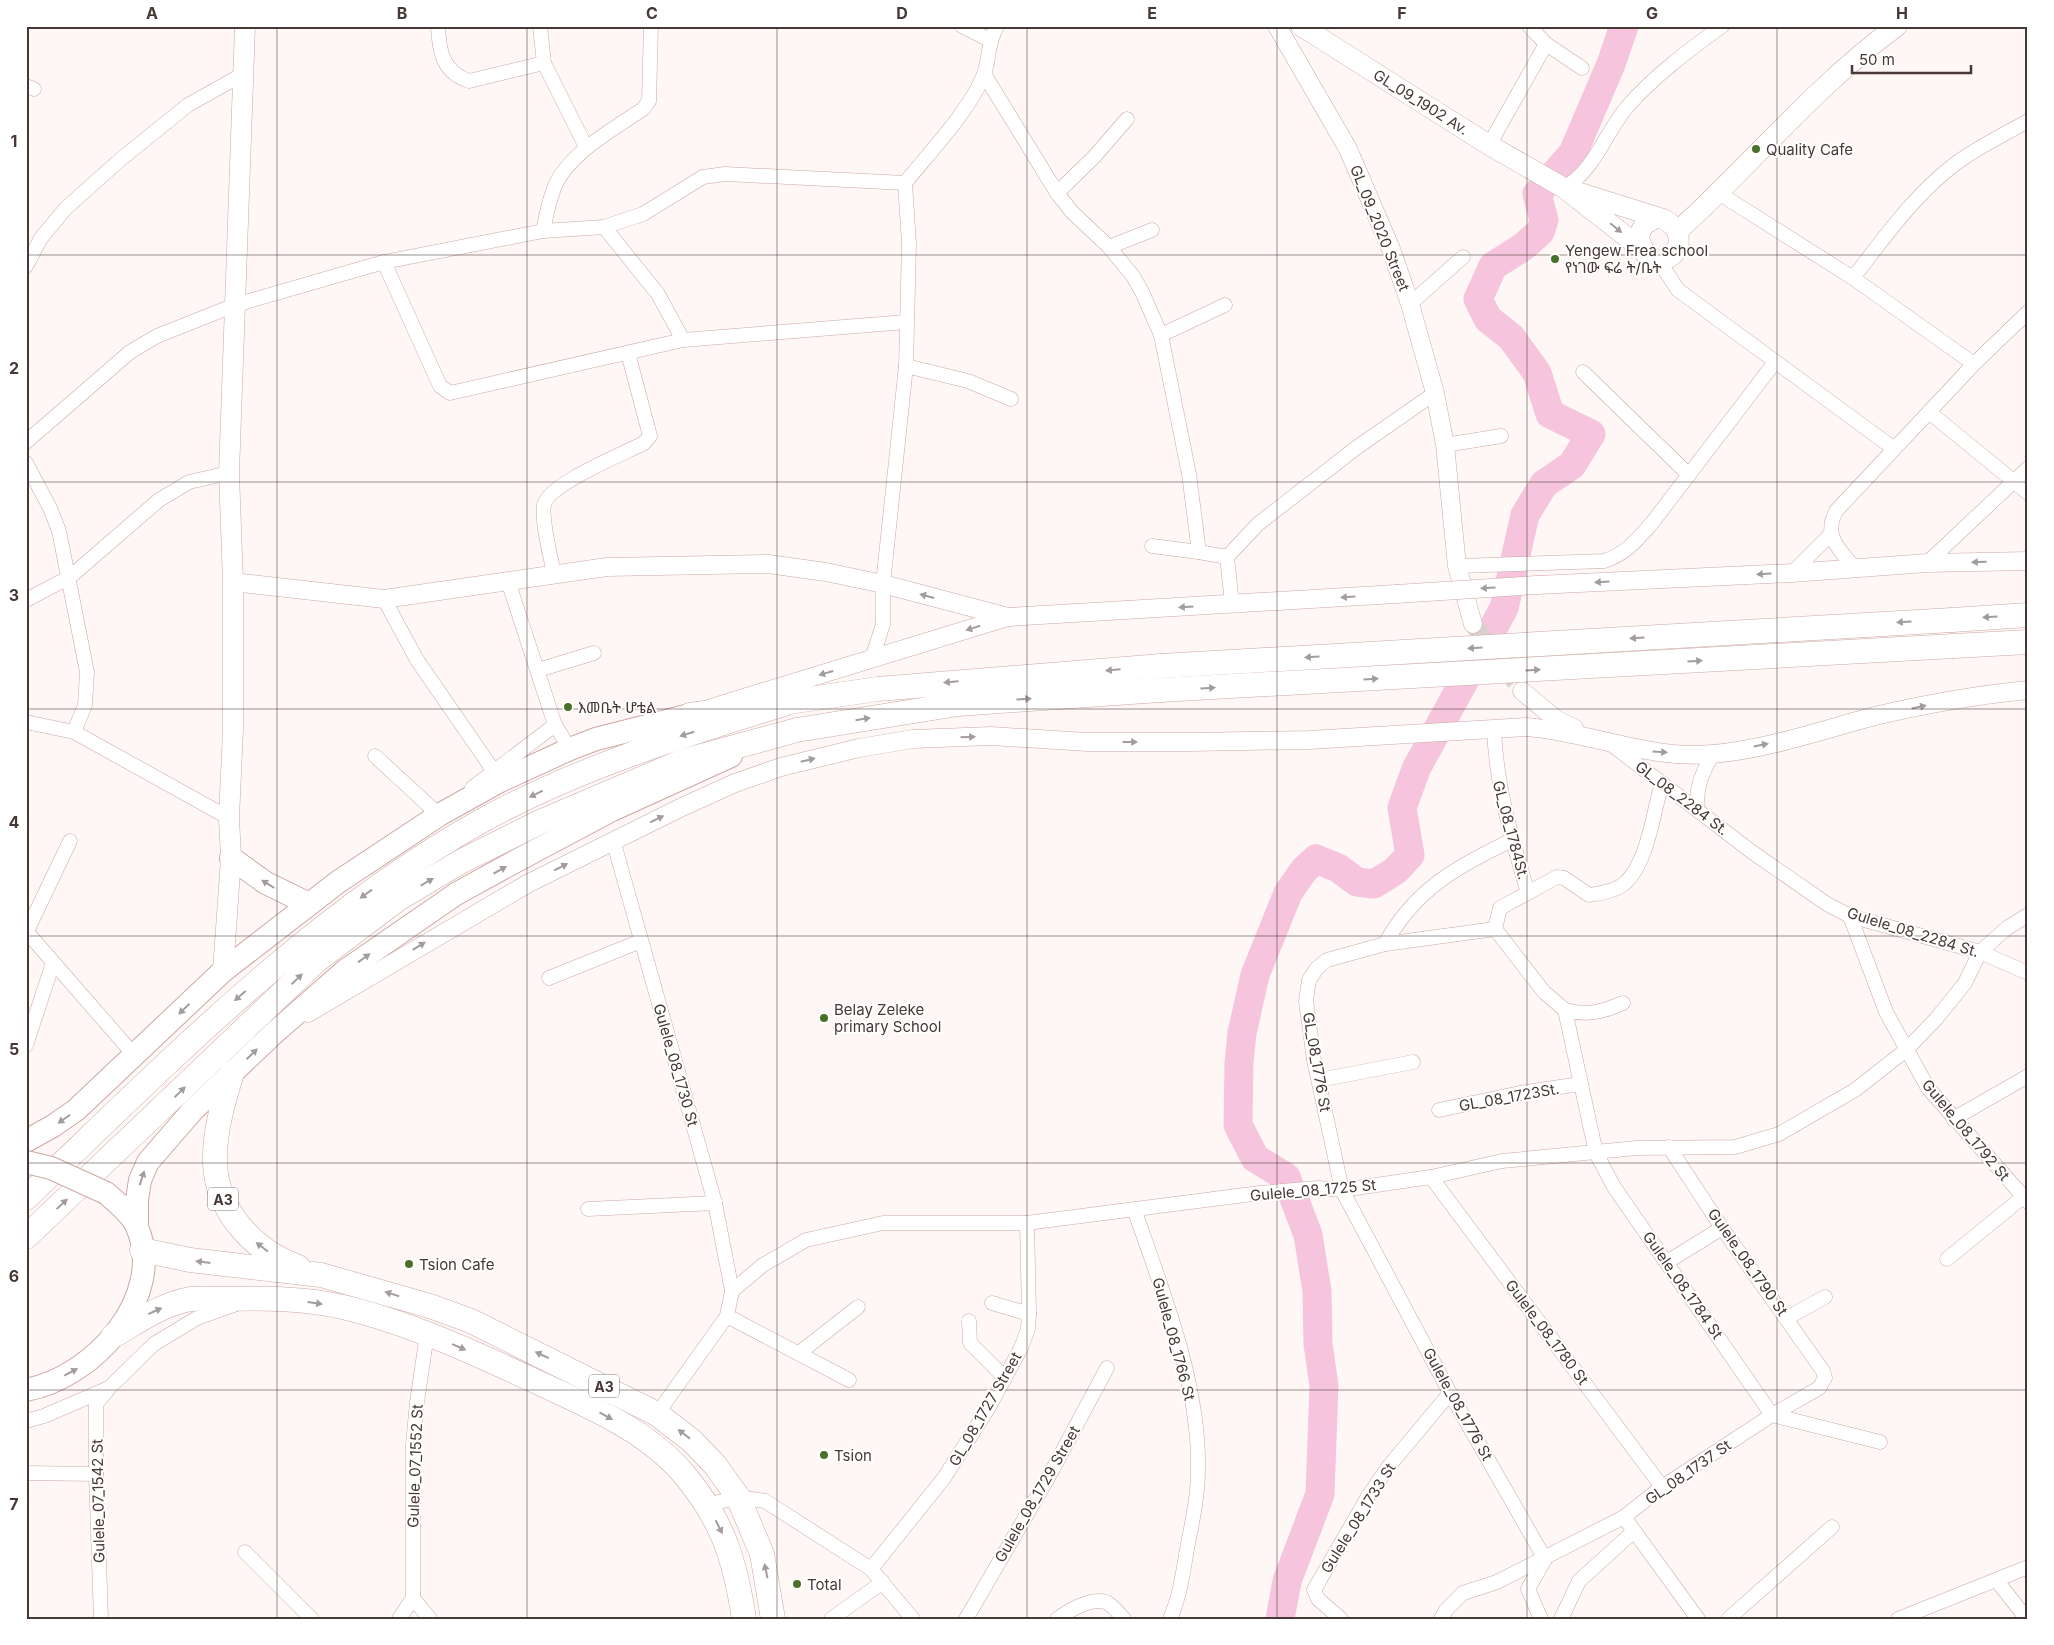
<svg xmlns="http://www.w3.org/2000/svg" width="2054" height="1645" viewBox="0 0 2054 1645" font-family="Inter,'Noto Sans Ethiopic',sans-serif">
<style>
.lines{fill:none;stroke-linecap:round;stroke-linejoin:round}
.river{stroke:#f6c5dd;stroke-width:29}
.tertiary-tunnel{stroke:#dad1cf;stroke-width:18;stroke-dasharray:18 9;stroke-linecap:butt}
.minor-casing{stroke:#cba8a2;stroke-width:15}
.tertiary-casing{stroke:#cba8a2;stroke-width:19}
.secondary-casing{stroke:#cba8a2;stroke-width:21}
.primary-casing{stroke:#cba8a2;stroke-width:24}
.trunk-casing{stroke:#cba8a2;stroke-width:25}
.minor{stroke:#fff;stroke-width:14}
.tertiary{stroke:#fff;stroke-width:18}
.secondary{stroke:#fff;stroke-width:20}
.primary{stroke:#fff;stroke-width:22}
.trunk{stroke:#fff;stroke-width:24}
.tertiary-bridge-casing{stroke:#cba8a2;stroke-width:19;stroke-linecap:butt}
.primary-bridge-casing{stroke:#cba8a2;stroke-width:24;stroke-linecap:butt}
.trunk-bridge-casing{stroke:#cba8a2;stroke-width:25;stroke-linecap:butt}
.tertiary-bridge{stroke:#fff;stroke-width:18}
.primary-bridge{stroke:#fff;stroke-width:22}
.trunk-bridge{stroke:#fff;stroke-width:24}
.oneway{fill:#a29c9a}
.grid{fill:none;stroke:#463835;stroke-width:1;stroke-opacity:0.55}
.poi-dot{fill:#4b7029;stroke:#fff;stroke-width:2}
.labels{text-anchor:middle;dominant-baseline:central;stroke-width:4;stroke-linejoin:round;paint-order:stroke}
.shield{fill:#fff;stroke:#7e7472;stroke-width:1}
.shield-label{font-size:14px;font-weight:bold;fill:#463835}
.street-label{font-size:15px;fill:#463835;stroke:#fff}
.poi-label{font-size:15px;fill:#463835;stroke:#fff;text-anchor:start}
.neatline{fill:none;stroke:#463835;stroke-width:2}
.grid-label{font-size:16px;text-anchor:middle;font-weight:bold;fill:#463835}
</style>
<rect width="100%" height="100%" fill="#fff7f6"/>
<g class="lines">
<path class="river" d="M 1280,1619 L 1287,1581 L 1320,1494 L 1324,1386 L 1318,1344 L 1317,1291 L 1308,1235 L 1286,1177 L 1255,1158 L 1238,1125 L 1239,1062 L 1242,1033 L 1255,975 L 1288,893 L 1304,870 L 1316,859 L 1338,868 L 1357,882 L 1374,884 L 1395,871 L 1410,855 L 1402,808 L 1416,769 L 1504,608 L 1525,515 L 1544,484 L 1572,465 L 1591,434 L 1550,414 L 1537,373 L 1511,337 L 1488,319 L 1478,299 L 1493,266 L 1523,247 L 1540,232 L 1544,220 L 1537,194 L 1573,153 L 1611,64 L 1624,26"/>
<path class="tertiary-tunnel" d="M 1473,624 L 1522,691"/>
<defs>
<g id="minor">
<path d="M 438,26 C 439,50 442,72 469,81 L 544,63"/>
<path d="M 540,26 L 544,63 L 586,147"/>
<path d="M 962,26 L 990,40"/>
<path d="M 1546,44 L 1582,68"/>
<path d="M 984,74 L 1057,193 L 1072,212 L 1109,247 L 1133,276 L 1142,292 L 1161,335 L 1189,474 L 1199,552 L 1152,546"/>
<path d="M 26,86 L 34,89"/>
<path d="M 1489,145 L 1546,44 L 1529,26"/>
<path d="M 1564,188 C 1595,170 1605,133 1627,107 C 1654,76 1689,50 1722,26"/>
<path d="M 1057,193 L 1094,157 L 1127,119"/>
<path d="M 1720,194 L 1853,278 L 1974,364"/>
<path d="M 543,231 C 546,216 549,200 555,186 C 568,154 615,128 643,109 L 649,101 L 651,26"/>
<path d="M 1109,247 L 1152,230"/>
<path d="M 1658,260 L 1678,290 L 1893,448"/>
<path d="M 384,262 L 440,386 L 450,393 L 683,340 L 906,322"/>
<path d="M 26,266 L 41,238 L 66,208 L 121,159 L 188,105 L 245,73"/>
<path d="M 1853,278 C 1884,238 1914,195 1955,164 C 1978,147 2003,135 2028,121"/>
<path d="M 1410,304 L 1463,257"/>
<path d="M 1161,335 L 1225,305"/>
<path d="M 683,340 L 658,294 L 604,227 L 643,214 L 703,177 L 725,174 L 905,183"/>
<path d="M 906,366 L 968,381 L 1011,399"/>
<path d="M 1583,372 L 1689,475"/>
<path d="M 1929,412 L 2028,493"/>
<path d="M 26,442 L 130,352 L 157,336 L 235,305 L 384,262 L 543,231 L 604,227"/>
<path d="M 1445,445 L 1501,436"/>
<path d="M 26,463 L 50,508 L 59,531 L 87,672 L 85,705 L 74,732"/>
<path d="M 1199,552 L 1227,557 L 1258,524 L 1356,448 L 1435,393"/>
<path d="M 1227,557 L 1232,604"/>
<path d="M 1927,563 L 2028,468"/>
<path d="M 1457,566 L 1604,561 C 1626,554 1637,540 1652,523 L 1775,362"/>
<path d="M 1854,568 C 1839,548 1823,537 1836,511 L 1974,364 L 2028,312"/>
<path d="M 1792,573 L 1830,535"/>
<path d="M 554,574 C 551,558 541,519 544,505 C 548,484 623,454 644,443 L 650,436 L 628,353"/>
<path d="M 508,581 L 555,725 L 570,749"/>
<path d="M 384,599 L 417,660 L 493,770"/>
<path d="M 26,600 L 70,577 L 159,500 L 189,482 L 229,473"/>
<path d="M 872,659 L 883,624 L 883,584 L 906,366 L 909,244 L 905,183 C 929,153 971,109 984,74 C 990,57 987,44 997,26"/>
<path d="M 538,670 L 594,653"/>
<path d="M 26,722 L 74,732 L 229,818"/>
<path d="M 1494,729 C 1496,786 1512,839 1528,893"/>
<path d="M 1612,745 L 1752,852 L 1827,904 L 1850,916 L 1980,952 L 2028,973"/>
<path d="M 375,756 L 439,815 L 443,811"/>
<path d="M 472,788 L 555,725"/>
<path d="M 1697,809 C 1696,788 1702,772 1713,754"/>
<path d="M 613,840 L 715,1203 L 732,1291"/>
<path d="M 1850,916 L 1886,1012 L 1928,1088 L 2028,1202"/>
<path d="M 1495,929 L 1385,944 L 1327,960 L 1317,968 L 1309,980 L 1306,1001 L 1314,1060 L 1342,1190 L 1450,1393 L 1545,1559"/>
<path d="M 1495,929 L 1544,992 L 1565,1010 L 1596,1153 L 1614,1187 L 1772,1415"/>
<path d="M 1495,929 L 1500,908 L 1557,877 L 1564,878 L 1589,895 C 1601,893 1617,891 1626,882 C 1648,861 1653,813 1662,783"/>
<path d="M 26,931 L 135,1056"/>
<path d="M 27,931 L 70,841"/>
<path d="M 1385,944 C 1415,889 1458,866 1512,840"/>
<path d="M 549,978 L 641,941"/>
<path d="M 1565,1010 C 1588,1016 1602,1012 1623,1003"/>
<path d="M 26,1045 L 53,963"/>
<path d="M 1319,1080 L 1413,1062"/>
<path d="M 1439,1110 L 1520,1093 L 1580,1084"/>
<path d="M 1953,1119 L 2028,1076"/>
<path d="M 1431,1177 L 1662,1487"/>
<path d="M 588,1209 L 715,1203"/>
<path d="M 1134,1209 C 1162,1289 1200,1384 1198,1470 C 1198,1496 1192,1523 1187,1549 C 1183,1573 1180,1596 1170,1619"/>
<path d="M 1947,1259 L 2023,1197"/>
<path d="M 1667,1262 L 1722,1228"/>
<path d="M 992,1303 L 1029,1314"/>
<path d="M 727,1316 L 849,1380"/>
<path d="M 1787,1318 L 1825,1297"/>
<path d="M 969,1321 L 970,1343 L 1005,1378"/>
<path d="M 799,1353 L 858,1307"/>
<path d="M 657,1414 L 727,1316 L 732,1291 L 763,1265 L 806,1240 L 883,1223 L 1027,1223 L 1260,1193 L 1318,1188 L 1342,1190 L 1431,1177 L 1502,1161 L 1637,1148 L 1735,1147 L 1779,1134 L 1855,1090 L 1906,1050 L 1936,1019 L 1965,983 L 1980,952 L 2007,928 L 2028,915"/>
<path d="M 1772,1415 L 1880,1442"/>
<path d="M 26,1421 L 44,1416 L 109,1388 L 154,1344 L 197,1318 L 234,1305"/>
<path d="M 26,1473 L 96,1474"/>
<path d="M 707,1505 L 738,1497 L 765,1501 L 871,1569 L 913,1619"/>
<path d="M 1624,1517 L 1698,1619"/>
<path d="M 245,1552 L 312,1619"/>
<path d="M 871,1569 L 944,1478 L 989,1407 L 1021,1348 L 1028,1329 L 1029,1314 L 1027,1223"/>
<path d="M 1997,1581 L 2027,1619"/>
<path d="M 413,1598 L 413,1445 L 417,1402 L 427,1334"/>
<path d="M 413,1598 L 430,1619"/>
<path d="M 101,1619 L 96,1474 L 96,1404 L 107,1391"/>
<path d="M 399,1619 L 413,1598"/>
<path d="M 831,1619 L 883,1582"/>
<path d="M 966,1619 L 1048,1478 L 1107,1368"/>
<path d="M 1057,1619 C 1068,1611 1091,1597 1106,1602 C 1113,1605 1119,1614 1124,1619"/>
<path d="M 1341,1619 L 1318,1599 L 1314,1590 L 1369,1495 L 1389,1466 L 1450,1393"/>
<path d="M 1441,1619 L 1446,1610 L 1463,1593 L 1497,1582 L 1624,1517 L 1662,1487 L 1772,1415 L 1819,1388 L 1825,1378 L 1823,1371 L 1722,1228 L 1669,1147"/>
<path d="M 1541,1619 L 1528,1589 L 1545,1559"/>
<path d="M 1561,1619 L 1579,1581 L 1634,1531"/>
<path d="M 1728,1619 L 1832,1527"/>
<path d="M 1898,1619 L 2028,1567"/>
</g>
<g id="tertiary">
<path d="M 1277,26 L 1348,149 L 1391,249 L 1410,304 L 1435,393 L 1445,445 L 1457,566 L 1473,624"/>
<path d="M 233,582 L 384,599 L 607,567 L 768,564 L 826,572 L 883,584 L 1008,617"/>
<path d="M 1537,585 L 1792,573 L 1927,563 L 2028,561"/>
<path d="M 1522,691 L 1557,720 L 1574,728"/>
<path d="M 711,708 L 1008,617 L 1396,594"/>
<path d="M 308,1013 L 527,884 L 682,807 L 735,783 L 781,767 L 859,748 L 913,739 L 991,736 L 1087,742 L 1190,742 L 1309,740 L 1527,727 C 1590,732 1648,760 1713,754 C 1768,749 1822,730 1875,716 C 1926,704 1976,695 2028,690"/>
</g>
<g id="secondary">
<path d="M 1301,26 L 1489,145 L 1564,188 L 1642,249"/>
<path d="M 1577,192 L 1663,219 C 1688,230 1681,261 1658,260 C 1655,259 1650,257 1646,255 L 1638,237 L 1644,225 L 1657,217"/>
<path d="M 1678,231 C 1752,164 1815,86 1897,26"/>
<path d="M 223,971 L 231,858 L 229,818 L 233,730 L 233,582 L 229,473 L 245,26"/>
</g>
<g id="primary">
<path d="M 231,858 L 266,883 L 309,904"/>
<path d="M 26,1141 L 53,1126 L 76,1110 L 223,971 L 338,882 L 439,815 L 500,781 L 570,749 L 596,739 L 690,715"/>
<path d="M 137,1226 L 137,1200 L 140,1180 L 148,1162 L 193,1110 L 273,1034 L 346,970 L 456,894 L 516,861 L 612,810 L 731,756"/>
<path d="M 26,1390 C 93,1378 167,1297 137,1227 C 132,1214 116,1202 106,1193"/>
</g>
<g id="trunk">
<path d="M 1952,620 L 2028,615"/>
<path d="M 1954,646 L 2028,642"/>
<path d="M 768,705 L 878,689 L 1161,666"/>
<path d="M 690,715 L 727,710"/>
<path d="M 232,1073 C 223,1102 214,1133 215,1163 C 217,1212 254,1251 298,1267"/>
<path d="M 26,1198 C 170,1061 309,917 483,820 C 578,768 681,736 784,704"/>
<path d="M 26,1237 L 316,961 L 398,899 L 460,862 L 540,822 L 683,761 L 797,730 L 958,704 L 1160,690"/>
<path d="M 142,1250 L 190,1260 L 321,1275 L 430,1306 L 471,1321 L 657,1414 L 692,1441 L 715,1465 L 738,1497 L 762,1554 L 773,1619"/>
<path d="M 113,1336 C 139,1321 160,1305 190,1299 C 201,1298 212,1299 222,1299 C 262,1298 304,1298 343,1307 C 410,1323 475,1353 537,1382 C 588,1406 645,1429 683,1473 C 722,1519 735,1559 744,1619"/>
</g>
</defs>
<use href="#minor" class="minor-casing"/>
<use href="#tertiary" class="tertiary-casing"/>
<use href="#secondary" class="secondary-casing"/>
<use href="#primary" class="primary-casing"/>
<use href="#trunk" class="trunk-casing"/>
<use href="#minor" class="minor"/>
<use href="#tertiary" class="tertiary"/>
<use href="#secondary" class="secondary"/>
<use href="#primary" class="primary"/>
<use href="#trunk" class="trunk"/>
<defs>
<path id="tertiary-bridge" d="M 1396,594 L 1537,585"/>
<path id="primary-bridge" d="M 26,1162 L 51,1168 L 106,1193"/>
<g id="trunk-bridge">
<path d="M 1161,666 L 1952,620"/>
<path d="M 1160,690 L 1954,646"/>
</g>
</defs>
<use href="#tertiary-bridge" class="tertiary-bridge-casing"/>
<use href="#primary-bridge" class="primary-bridge-casing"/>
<use href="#trunk-bridge" class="trunk-bridge-casing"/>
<use href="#tertiary-bridge" class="tertiary-bridge"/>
<use href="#primary-bridge" class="primary-bridge"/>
<use href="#trunk-bridge" class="trunk-bridge"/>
</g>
<defs><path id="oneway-solid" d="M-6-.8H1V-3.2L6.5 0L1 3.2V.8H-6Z" transform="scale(1.25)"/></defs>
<g class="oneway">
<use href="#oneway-solid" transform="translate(1616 228) rotate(39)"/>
<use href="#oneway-solid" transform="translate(1979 562) rotate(179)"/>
<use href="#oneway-solid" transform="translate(1764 574) rotate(177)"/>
<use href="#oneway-solid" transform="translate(1602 582) rotate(177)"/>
<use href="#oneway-solid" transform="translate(1488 588) rotate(176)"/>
<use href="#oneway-solid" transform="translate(927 596) rotate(-165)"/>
<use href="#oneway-solid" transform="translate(1348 597) rotate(176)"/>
<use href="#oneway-solid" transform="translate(1186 607) rotate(177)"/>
<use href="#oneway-solid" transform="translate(1990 617) rotate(177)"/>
<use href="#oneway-solid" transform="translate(1904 622) rotate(177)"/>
<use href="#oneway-solid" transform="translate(973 628) rotate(163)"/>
<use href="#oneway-solid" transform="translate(1637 638) rotate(177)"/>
<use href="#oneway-solid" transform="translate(1475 648) rotate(177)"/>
<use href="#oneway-solid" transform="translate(1312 657) rotate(177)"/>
<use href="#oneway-solid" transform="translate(1695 661) rotate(-3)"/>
<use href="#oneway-solid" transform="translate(1113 670) rotate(175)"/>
<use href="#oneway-solid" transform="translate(1533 670) rotate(-3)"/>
<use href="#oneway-solid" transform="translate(826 673) rotate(164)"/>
<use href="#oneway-solid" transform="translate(1371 679) rotate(-3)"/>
<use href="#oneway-solid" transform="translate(951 682) rotate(175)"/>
<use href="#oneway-solid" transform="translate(1208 688) rotate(-3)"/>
<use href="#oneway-solid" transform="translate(1024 699) rotate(-4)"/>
<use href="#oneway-solid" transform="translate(1919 707) rotate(-12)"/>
<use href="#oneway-solid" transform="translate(863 719) rotate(-9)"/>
<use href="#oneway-solid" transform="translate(687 734) rotate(162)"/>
<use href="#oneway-solid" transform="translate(968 737) rotate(-2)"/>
<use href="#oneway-solid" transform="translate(1130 742)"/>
<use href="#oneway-solid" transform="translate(1761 745) rotate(-11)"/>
<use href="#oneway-solid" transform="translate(1660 752) rotate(4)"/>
<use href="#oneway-solid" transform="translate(808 760) rotate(-14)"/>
<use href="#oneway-solid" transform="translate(536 794) rotate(154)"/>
<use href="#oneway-solid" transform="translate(657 819) rotate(-26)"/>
<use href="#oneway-solid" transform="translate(561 867) rotate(-27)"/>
<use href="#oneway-solid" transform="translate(500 870) rotate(-29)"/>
<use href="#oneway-solid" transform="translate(427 882) rotate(-30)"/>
<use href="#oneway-solid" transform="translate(268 884) rotate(-148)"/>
<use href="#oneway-solid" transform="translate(366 894) rotate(144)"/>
<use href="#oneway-solid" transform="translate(419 946) rotate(-31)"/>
<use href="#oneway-solid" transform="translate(364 958) rotate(-36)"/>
<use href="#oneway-solid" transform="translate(297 979) rotate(-44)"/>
<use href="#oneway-solid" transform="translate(240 996) rotate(139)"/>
<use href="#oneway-solid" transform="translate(184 1009) rotate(136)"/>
<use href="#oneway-solid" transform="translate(252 1054) rotate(-44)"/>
<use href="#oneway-solid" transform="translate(180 1092) rotate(-44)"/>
<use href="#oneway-solid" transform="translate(64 1119) rotate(145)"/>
<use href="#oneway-solid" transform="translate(142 1178) rotate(-72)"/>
<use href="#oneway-solid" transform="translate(62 1204) rotate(-43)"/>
<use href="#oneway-solid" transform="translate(262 1247) rotate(-143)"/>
<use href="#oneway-solid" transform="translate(203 1262) rotate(-173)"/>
<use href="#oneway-solid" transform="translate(392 1294) rotate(-163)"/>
<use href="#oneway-solid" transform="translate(315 1303) rotate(8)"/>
<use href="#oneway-solid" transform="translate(155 1311) rotate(-24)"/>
<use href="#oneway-solid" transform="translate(459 1347) rotate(23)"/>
<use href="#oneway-solid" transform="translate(542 1355) rotate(-155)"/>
<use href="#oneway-solid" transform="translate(71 1372) rotate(-28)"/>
<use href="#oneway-solid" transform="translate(606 1416) rotate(29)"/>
<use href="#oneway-solid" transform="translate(684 1434) rotate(-142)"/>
<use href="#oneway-solid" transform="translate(719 1527) rotate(63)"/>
<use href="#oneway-solid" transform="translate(766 1571) rotate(-102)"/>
</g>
<path class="grid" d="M 277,26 L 277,1619M 527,26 L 527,1619M 777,26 L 777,1619M 1027,26 L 1027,1619M 1277,26 L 1277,1619M 1527,26 L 1527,1619M 1777,26 L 1777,1619M 26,255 L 2028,255M 26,482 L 2028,482M 26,709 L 2028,709M 26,936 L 2028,936M 26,1163 L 2028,1163M 26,1390 L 2028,1390"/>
<g class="poi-dot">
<circle cx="1756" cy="149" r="5"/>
<circle cx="1555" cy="259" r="5"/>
<circle cx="568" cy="707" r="5"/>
<circle cx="824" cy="1018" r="5"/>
<circle cx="409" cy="1264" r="5"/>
<circle cx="824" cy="1455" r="5"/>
<circle cx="797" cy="1584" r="5"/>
</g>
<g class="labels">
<g class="shield">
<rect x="208" y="1187.5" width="30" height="23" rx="4"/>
<rect x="589" y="1374.5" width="30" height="23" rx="4"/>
</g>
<g class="shield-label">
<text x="223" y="1199">A3</text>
<text x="604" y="1386">A3</text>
</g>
<g class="street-label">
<text transform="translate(1421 102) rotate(32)">GL_09_1902 Av.</text>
<text transform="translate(1380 228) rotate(68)">GL_09_2020 Street</text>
<text transform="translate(1682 798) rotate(37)">GL_08_2284 St.</text>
<text transform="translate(1511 830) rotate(75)">GL_08_1784St.</text>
<text transform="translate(1913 932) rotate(17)">Gulele_08_2284 St.</text>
<text transform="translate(1317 1062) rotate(80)">GL_08_1776 St</text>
<text transform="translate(676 1065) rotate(74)">Gulele_08_1730 St</text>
<text transform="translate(1509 1097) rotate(-10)">GL_08_1723St.</text>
<text transform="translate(1966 1130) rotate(50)">Gulele_08_1792 St</text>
<text transform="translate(1313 1190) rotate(-5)">Gulele_08_1725 St</text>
<text transform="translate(1748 1262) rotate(55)">Gulele_08_1790 St</text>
<text transform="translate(1683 1285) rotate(55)">Gulele_08_1784 St</text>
<text transform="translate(1547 1332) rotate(53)">Gulele_08_1780 St</text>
<text transform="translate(1174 1339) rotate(75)">Gulele_08_1766 St</text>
<text transform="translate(1458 1404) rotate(61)">Gulele_08_1776 St</text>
<text transform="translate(985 1409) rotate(-60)">GL_08_1727 Street</text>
<text transform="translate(415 1466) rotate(-88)">Gulele_07_1552 St</text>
<text transform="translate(1688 1472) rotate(-35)">GL_08_1737 St</text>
<text transform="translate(1037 1494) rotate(-60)">Gulele_08_1729 Street</text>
<text transform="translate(98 1501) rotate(-91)">Gulele_07_1542 St</text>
<text transform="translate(1358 1518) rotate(-58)">Gulele_08_1733 St</text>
</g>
<g class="poi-label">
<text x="1766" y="149">Quality Cafe</text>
<text x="1565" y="250">Yengew Frea school<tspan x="1565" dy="17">የነገው ፍሬ ት/ቤት</tspan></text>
<text x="578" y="707">እመቤት ሆቴል</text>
<text x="834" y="1009">Belay Zeleke<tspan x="834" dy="17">primary School</tspan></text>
<text x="419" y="1264">Tsion Cafe</text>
<text x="834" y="1455">Tsion</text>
<text x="807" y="1584">Total</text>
</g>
</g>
<rect width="2054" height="1645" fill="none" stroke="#ffffff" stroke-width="55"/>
<path d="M1852 65v8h119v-8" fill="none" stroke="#463835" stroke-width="2.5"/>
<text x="1859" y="65" font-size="15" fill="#463835" stroke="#ffffff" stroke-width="4" paint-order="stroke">50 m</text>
<rect x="28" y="28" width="1998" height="1590" class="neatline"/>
<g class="grid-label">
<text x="152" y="19">A</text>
<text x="402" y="19">B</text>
<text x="652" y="19">C</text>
<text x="902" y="19">D</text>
<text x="1152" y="19">E</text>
<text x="1402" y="19">F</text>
<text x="1652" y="19">G</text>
<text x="1902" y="19">H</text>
<text x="14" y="147">1</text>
<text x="14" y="374">2</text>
<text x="14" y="601">3</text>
<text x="14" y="828">4</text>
<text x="14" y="1055">5</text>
<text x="14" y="1282">6</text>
<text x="14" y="1510">7</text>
</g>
</svg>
